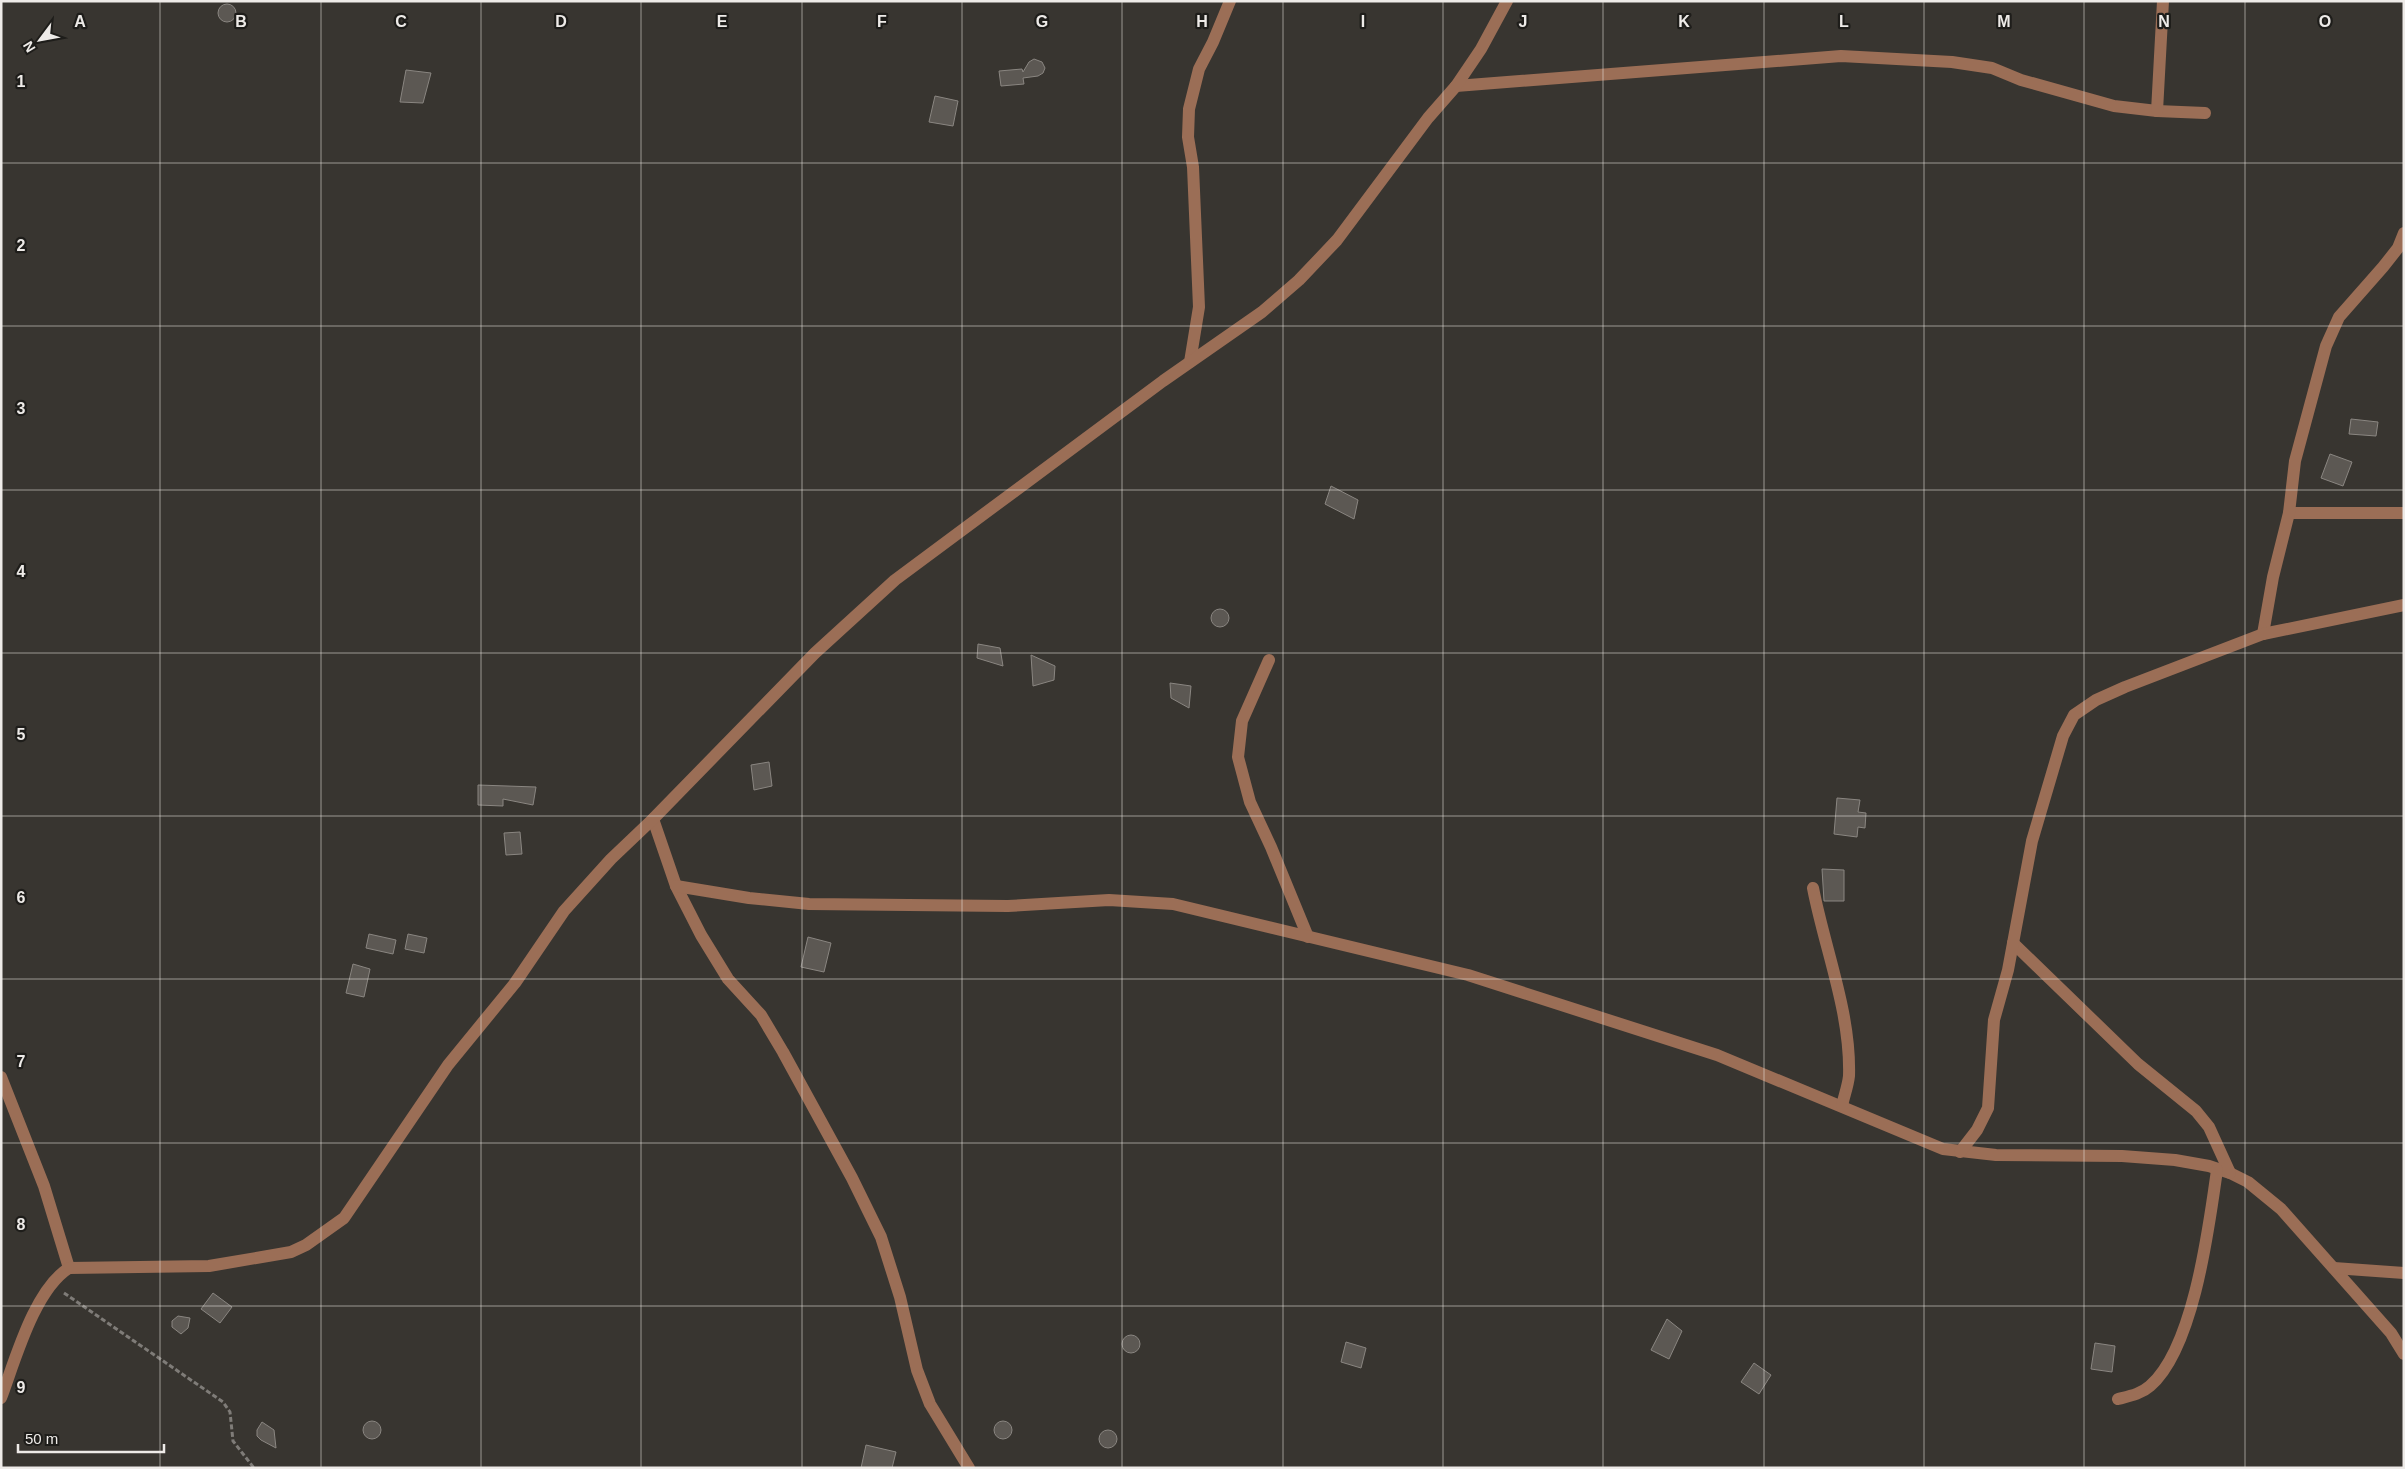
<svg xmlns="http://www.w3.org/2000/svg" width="2405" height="1469" viewBox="0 0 2405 1469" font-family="Helvetica,sans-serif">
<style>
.building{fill:#5c5853;stroke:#8a8681}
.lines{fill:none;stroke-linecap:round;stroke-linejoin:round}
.path{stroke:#7f7c78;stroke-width:3;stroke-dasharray:5 2.5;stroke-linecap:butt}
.minor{stroke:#9b6e56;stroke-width:12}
.grid{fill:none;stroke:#eeebe8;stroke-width:1;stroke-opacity:0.55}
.grid-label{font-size:16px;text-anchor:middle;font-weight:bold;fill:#eeebe8;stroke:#1e1d1a;stroke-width:4.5;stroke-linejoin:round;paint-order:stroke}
</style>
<rect width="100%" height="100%" fill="#383530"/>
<g class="building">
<circle cx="227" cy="13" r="9"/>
<path d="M 1034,59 L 1042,62 L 1045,68 L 1043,73 L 1038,76 L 1023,78 L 1024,84 L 1001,86 L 999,71 L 1022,69 L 1023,72 L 1029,62 Z"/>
<path d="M 406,70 L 431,73 L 423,103 L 400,102 Z"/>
<path d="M 935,96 L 958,101 L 953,126 L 929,122 Z"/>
<path d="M 2351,419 L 2378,422 L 2376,436 L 2349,434 Z"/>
<path d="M 2330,454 L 2352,462 L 2343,486 L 2321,478 Z"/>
<path d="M 1331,486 L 1358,500 L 1354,519 L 1325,504 Z"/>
<circle cx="1220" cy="618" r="9"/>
<path d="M 978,644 L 1000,648 L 1003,666 L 977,658 Z"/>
<path d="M 1031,655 L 1055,666 L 1054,680 L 1033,686 Z"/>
<path d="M 1170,683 L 1191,686 L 1189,708 L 1171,698 Z"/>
<path d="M 769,762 L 772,786 L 754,790 L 751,765 Z"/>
<path d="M 478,785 L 536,787 L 533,805 L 503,799 L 503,806 L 478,805 Z"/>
<path d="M 1837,798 L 1860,800 L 1858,812 L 1866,813 L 1865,828 L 1858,827 L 1857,837 L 1834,834 Z"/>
<path d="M 520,832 L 522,854 L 506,855 L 504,833 Z"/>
<path d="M 1822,869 L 1844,870 L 1844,901 L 1824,901 Z"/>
<path d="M 369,934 L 396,940 L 393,954 L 366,948 Z"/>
<path d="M 408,934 L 427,938 L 424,953 L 405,949 Z"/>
<path d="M 808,937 L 831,943 L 824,972 L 801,967 Z"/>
<path d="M 353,964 L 370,969 L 364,997 L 346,993 Z"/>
<path d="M 213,1293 L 232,1307 L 220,1323 L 201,1309 Z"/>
<path d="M 178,1316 L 190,1318 L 188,1328 L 181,1334 L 172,1327 L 172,1321 Z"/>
<path d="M 1667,1319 L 1682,1331 L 1669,1359 L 1651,1350 Z"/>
<circle cx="1131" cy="1344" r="9"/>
<path d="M 1346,1342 L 1366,1348 L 1361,1368 L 1341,1362 Z"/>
<path d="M 2095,1343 L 2115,1346 L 2112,1372 L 2091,1369 Z"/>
<path d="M 1754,1363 L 1771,1375 L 1759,1394 L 1741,1382 Z"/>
<circle cx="372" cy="1430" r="9"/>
<circle cx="1003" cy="1430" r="9"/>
<path d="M 262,1422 L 274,1430 L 276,1448 L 261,1440 L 257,1436 L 257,1430 Z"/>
<circle cx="1108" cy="1439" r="9"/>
<path d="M 866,1445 L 896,1452 L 892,1468 L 861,1468 Z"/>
</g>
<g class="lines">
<path class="path" d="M 64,1293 L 223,1402 L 230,1412 L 233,1441 L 254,1468"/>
<g class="minor">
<path d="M 1456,86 L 1841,56 L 1952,62 L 1992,68 L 2021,80 L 2114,106 L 2157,111 L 2205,113"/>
<path d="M 2157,111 L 2163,1"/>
<path d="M 1190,362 L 1199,307 L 1193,167 L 1188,137 L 1189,109 L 1199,69 L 1213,42 L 1230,1"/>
<path d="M 2289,513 L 2404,513"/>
<path d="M 2263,634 L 2273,577 L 2289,513 L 2295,461 L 2326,346 L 2339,317 L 2383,267 L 2398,248 L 2404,233"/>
<path d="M 1269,660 L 1242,721 L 1238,757 L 1250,802 L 1271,847 L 1308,937"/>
<path d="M 653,819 L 676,886 L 701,935 L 728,979 L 761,1015 L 783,1052 L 852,1178 L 881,1237 L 900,1297 L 917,1370 L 930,1404 L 969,1468"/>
<path d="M 676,886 L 749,898 L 809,904 L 1008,906 L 1109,900 L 1173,904 L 1468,975 L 1717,1055 L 1943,1149 L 1996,1155 L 2122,1156 L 2175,1160 L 2209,1166 L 2230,1173 L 2248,1182 L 2281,1209 L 2391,1333 L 2404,1354"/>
<path d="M 1813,888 C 1825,950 1851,1013 1849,1076 C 1848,1086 1844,1096 1842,1106"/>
<path d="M 2013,943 L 2138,1064 L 2196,1111 L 2209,1127 L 2230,1173"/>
<path d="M 1,1077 L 44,1186 L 69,1268"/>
<path d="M 1960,1152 L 1977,1130 L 1988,1108 L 1994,1020 L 2008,970 L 2032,841 L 2063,736 L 2074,715 L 2096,700 L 2125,687 L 2263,634 L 2404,605"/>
<path d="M 2334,1268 L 2404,1273"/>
<path d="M 1,1398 C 15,1361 34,1290 69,1268 L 209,1266 L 291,1252 L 306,1245 L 344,1218 L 448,1065 L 515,983 L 564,911 L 611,859 L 653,819 L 815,653 L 895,580 L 1163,381 L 1262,312 L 1299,280 L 1337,240 L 1428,118 L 1456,86 L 1481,49 L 1507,1"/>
<path d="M 2118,1399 C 2130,1396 2141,1394 2150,1386 C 2194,1348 2209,1226 2217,1170"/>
</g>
</g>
<path class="grid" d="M 160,1 L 160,1468M 321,1 L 321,1468M 481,1 L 481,1468M 641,1 L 641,1468M 802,1 L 802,1468M 962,1 L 962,1468M 1122,1 L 1122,1468M 1283,1 L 1283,1468M 1443,1 L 1443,1468M 1603,1 L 1603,1468M 1764,1 L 1764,1468M 1924,1 L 1924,1468M 2084,1 L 2084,1468M 2245,1 L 2245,1468M 1,163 L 2404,163M 1,326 L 2404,326M 1,490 L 2404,490M 1,653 L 2404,653M 1,816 L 2404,816M 1,979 L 2404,979M 1,1143 L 2404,1143M 1,1306 L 2404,1306"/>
<g class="grid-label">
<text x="80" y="27">A</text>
<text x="241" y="27">B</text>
<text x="401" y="27">C</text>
<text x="561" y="27">D</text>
<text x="722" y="27">E</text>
<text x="882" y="27">F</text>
<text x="1042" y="27">G</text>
<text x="1202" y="27">H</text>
<text x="1363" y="27">I</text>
<text x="1523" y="27">J</text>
<text x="1684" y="27">K</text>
<text x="1844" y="27">L</text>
<text x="2004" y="27">M</text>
<text x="2164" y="27">N</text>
<text x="2325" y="27">O</text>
<text x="21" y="87">1</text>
<text x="21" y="251">2</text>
<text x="21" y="414">3</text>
<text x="21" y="577">4</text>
<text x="21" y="740">5</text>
<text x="21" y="903">6</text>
<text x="21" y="1067">7</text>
<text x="21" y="1230">8</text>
<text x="21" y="1393">9</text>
</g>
<rect width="2405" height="1469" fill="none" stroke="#eeebe8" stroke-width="5"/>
<g transform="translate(40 40) rotate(238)" stroke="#1e1d1a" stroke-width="4" paint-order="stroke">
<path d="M0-4L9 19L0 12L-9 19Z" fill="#eeebe8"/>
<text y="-8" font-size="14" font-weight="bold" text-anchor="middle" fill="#eeebe8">N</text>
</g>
<path d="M18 1444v8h146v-8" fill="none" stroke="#eeebe8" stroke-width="2.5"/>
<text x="25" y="1444" font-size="15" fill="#eeebe8" stroke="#1e1d1a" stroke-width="4" paint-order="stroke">50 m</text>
</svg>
